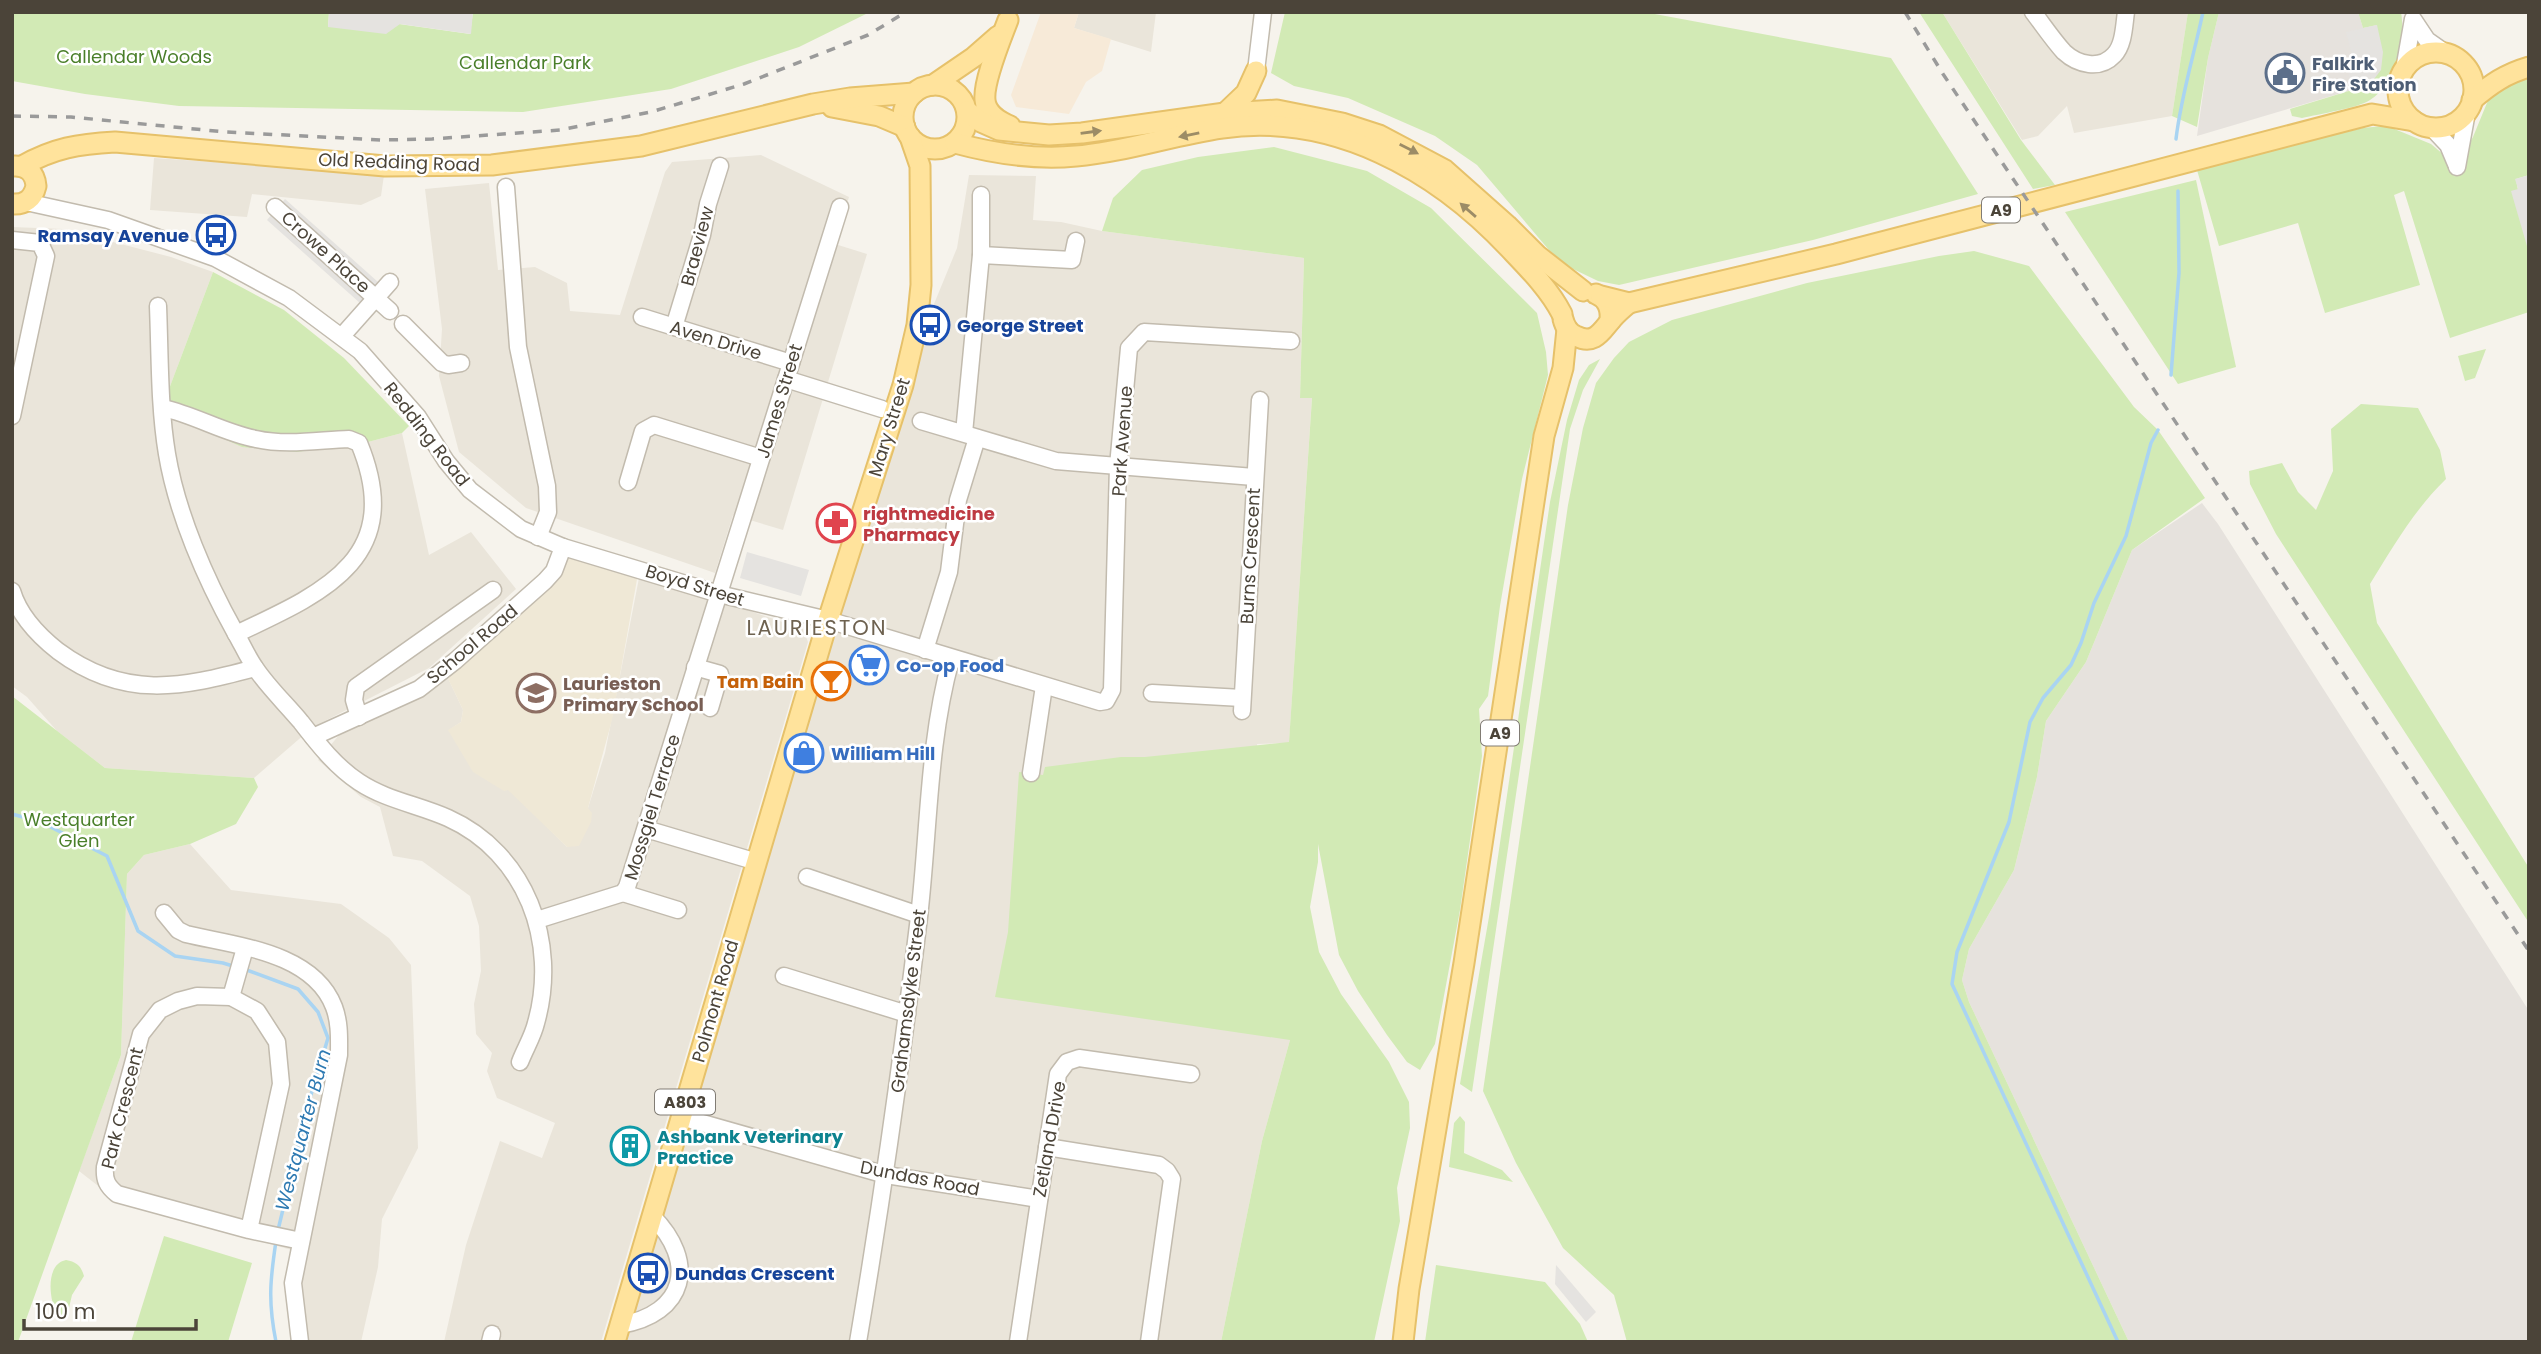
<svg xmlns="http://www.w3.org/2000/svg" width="2541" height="1354" viewBox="0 0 2541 1354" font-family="Poppins,sans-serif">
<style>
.residential{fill:#eae5da}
.commercial{fill:#f7ead8}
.industrial{fill:#e6e2dd}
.education{fill:#efe8d6}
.green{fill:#d2eab5}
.parking{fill:#e5e3e0}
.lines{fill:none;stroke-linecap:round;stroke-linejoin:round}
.stream{stroke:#a9d4f2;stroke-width:3.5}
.minor-casing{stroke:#c2bbae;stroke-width:19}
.major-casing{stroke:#e6c16a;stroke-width:23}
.minor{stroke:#fff;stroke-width:16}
.major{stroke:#ffe39c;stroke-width:19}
.rail{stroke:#9a9a9a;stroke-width:3.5;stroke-dasharray:9 9;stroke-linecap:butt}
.oneway{fill:#9c8c66}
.labels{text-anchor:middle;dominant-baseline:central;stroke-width:5;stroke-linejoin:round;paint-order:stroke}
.shield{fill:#fff;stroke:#817c74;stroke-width:2}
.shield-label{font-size:16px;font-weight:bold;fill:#4b4439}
.park-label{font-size:18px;fill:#4a7f2a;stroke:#fff}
.service-label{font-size:18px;font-weight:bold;fill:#4e5e75;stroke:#fff;text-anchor:start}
.street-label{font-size:18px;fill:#4b4439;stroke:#fff}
.transit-label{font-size:18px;font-weight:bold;fill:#164399;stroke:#fff;text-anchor:start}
.health-label{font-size:18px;font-weight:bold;fill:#be3a42;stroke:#fff;text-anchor:start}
.shop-label{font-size:18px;font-weight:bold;fill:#366cbe;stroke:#fff;text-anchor:start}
.food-label{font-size:18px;font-weight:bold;fill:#c56008;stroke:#fff;text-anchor:end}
.education-label{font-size:18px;font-weight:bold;fill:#785e54;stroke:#fff;text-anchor:start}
.culture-label{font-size:18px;font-weight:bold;fill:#0d838f;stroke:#fff;text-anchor:start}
.water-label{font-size:19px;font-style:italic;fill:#2e7ab2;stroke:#fff}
.quarter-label{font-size:21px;letter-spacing:2px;fill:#6e6250;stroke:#fff}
</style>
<rect width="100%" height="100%" fill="#f6f3ec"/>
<g class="residential">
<path d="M 1079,12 L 1156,12 L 1151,52 L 1074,28 Z"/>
<path d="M 1942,12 L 2188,12 L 2172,116 L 2074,133 L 2067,106 L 2038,136 L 2022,140 Z"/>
<path d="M 761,155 L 849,197 L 835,244 L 867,254 L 783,530 L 733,515 L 715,573 L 526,508 L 459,452 L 439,376 L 442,329 L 425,189 L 489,183 L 498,270 L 535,267 L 567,283 L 570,311 L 620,315 L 665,172 L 672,162 Z"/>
<path d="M 154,158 L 243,164 L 384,175 L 381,196 L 361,205 L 252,194 L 247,217 L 150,210 Z"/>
<path d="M 969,175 L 1036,176 L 1033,220 L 1061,222 L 1102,231 L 1304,258 L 1300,397 L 1312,397 L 1289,743 L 1257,744 L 1290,1040 L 1262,1141 L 1221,1342 L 624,1342 L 934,304 L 957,248 Z"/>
<path d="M 12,227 L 63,229 L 171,257 L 213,272 L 166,397 L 297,452 L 368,442 L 402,433 L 429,555 L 471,532 L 516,589 L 429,668 L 313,727 L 254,778 L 105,768 L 57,731 L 27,697 L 12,686 Z"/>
<path d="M 639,578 L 703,595 L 803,629 L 808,642 L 601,1342 L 444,1342 L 466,1245 L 500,1141 L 542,1158 L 555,1123 L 497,1098 L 487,1071 L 492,1053 L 476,1034 L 474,1004 L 481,971 L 479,926 L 470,896 L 422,861 L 393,856 L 380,807 L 361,797 L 318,760 L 340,734 L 412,698 L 447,676 L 463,710 L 461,722 L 449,730 L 567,847 L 588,808 L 605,753 Z"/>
<path d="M 190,844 L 231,890 L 341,904 L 389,938 L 411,965 L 418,1148 L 382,1219 L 378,1267 L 361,1342 L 303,1342 L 300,1306 L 302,1253 L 115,1199 L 79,1171 L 121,1055 L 127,874 L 144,855 Z"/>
</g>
<path class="commercial" d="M 1041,12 L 1079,12 L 1074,28 L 1111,39 L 1102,71 L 1086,82 L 1069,114 L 1016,107 L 1011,95 Z"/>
<g class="industrial">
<path d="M 2219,12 L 2358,12 L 2363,28 L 2377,25 L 2365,86 L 2197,136 L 2208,58 Z"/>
<path d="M 2202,503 L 2218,524 L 2529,1011 L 2529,1342 L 2129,1342 L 1969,1002 L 1962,980 L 1969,949 L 2014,870 L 2037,777 L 2046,721 L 2086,662 L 2132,550 Z"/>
</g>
<path class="education" d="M 563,547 L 639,568 L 612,720 L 588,808 L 592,813 L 591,822 L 579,846 L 567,847 L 508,790 L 504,791 L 473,772 L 448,730 L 461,722 L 463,710 L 444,670 L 530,596 Z"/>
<g class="green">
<path d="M 12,12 L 329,12 L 328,27 L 399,24 L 470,34 L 473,12 L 870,12 L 799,47 L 671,89 L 523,112 L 179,106 L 85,94 L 12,81 Z"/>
<path d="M 1285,12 L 1644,12 L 1891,58 L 1978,194 L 1813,240 L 1619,285 L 1598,281 L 1571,268 L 1549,250 L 1477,165 L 1435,136 L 1348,98 L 1294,86 L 1271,73 Z"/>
<path d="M 1919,12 L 1942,12 L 2021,140 L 2055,185 L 2033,189 Z"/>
<path d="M 2188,12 L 2219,12 L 2208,58 L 2197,127 L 2172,116 Z"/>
<path d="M 2358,12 L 2401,12 C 2406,40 2396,84 2370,100 C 2358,108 2319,114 2302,118 L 2292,116 L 2290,109 L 2365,86 L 2377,25 L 2363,28 Z"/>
<path d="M 2529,78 L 2529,175 L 2516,179 L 2529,252 L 2529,312 L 2450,338 L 2404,191 L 2394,195 L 2420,285 L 2325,313 L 2298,223 L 2219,246 L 2197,170 L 2362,128 L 2384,126 L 2392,128 L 2431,144 L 2457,166 L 2473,137 L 2489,98 L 2495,90 Z"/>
<path d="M 1274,147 L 1367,171 L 1431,208 L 1537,313 L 1546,352 L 1548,375 L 1522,479 L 1500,606 L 1488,696 L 1479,709 L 1482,756 L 1460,910 L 1435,1044 L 1420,1070 L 1407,1062 L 1387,1035 L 1358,991 L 1339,955 L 1318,844 L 1318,862 L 1310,907 L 1319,952 L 1341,994 L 1389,1062 L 1409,1102 L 1410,1128 L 1397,1188 L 1400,1221 L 1374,1342 L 1221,1342 L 1262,1141 L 1290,1040 L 995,997 L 1008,932 L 1019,772 L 1043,775 L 1045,767 L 1121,757 L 1145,757 L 1289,742 L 1312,398 L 1300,398 L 1304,258 L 1102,231 L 1113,198 L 1142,170 L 1198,157 Z"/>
<path d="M 2196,180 L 2236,367 L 2178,384 L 2065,212 Z"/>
<path d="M 1974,251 L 2029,266 L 2134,407 L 2158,430 L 2205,498 L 2132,550 L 2086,662 L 2046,721 L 2037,777 L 2014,870 L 1969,949 L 1962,980 L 1969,1002 L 2129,1342 L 1627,1342 L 1614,1295 L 1563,1248 L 1516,1163 L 1483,1091 L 1568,505 L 1583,428 L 1596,383 L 1614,358 L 1629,342 L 1672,320 L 1807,283 L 1939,256 Z"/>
<path d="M 213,272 L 284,310 L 344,358 L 409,426 L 402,433 L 368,442 L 297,452 L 242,447 L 182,420 L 166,397 Z"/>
<path d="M 2486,349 L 2475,378 L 2465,381 L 2458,356 Z"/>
<path d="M 1600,359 L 1583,390 L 1570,429 L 1472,1092 L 1460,1084 L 1490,911 L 1550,502 L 1567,420 L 1579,380 L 1589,365 Z"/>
<path d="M 2361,404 L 2418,408 L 2440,450 L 2446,479 C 2414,510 2393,547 2370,584 L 2377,623 L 2529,868 L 2529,923 L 2276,534 L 2250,484 L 2249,471 L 2282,463 L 2298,492 L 2316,510 L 2333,471 L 2331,429 Z"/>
<path d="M 12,696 L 105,768 L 254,778 L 258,787 L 236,824 L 190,844 L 144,855 L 127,874 L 121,1055 L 18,1342 L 12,1342 Z"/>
<path d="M 1460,1116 L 1465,1122 L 1464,1153 L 1502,1170 L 1513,1182 L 1449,1167 L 1454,1123 Z"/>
<path d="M 164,1236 L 252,1263 L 228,1342 L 131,1342 Z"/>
<path d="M 66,1260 C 77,1262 81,1266 84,1276 L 72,1295 L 68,1312 L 62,1315 L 57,1314 C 49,1300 45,1264 66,1260 Z"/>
<path d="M 1436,1265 L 1545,1282 L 1580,1324 L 1588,1342 L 1425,1342 Z"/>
</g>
<g class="parking">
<path d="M 329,12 L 473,12 L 471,34 L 400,24 L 386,34 L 328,27 Z"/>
<path d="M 2377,25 L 2383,52 L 2381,70 L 2371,83 L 2352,91 L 2348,71 L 2359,69 L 2363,56 L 2353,59 L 2346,32 Z"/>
<path d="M 2529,175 L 2529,253 L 2511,191 L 2518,189 L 2515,179 Z"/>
<path d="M 285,199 L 378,282 L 360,303 L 267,220 Z"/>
<path d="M 747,552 L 809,570 L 801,596 L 740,578 Z"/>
<path d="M 1556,1265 L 1596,1312 L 1586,1322 L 1555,1284 Z"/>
</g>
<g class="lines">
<g class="stream">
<path d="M 2176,139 C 2181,96 2194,55 2203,12"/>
<path d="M 2171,375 L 2179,273 L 2178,191"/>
<path d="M 12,814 L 41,822 L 107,856 L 138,931 L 175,956 L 223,963 L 236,967"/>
<path d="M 244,969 L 298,989 L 318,1012 L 328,1038 L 310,1098 L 278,1230"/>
<path d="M 276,1241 C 270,1281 268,1302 276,1342"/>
<path d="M 2118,1342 L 1952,984 L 1957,952 L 2009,822 L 2030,722 L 2043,698 L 2071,665 L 2081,643 L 2094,603 L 2126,536 L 2151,443 L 2158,430"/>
</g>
<defs>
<g id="minor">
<path d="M 2033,12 C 2043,25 2053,40 2064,52 C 2078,65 2100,70 2114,55 C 2124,45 2124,25 2126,12"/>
<path d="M 2404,70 L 2413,19 L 2427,40 L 2447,54"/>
<path d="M 1256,71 L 1263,12"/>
<path d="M 2432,128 L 2448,145 L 2456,164"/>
<path d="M 2457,167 L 2467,112"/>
<path d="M 506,187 L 518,347 L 547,486 L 548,512 L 538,537"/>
<path d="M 26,202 L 108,220 L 215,258 L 289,298 L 360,351 L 418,417 L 446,461 L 470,490 L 521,529 L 563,547 L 719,594 L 828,620 L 1100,702 L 1106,701 L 1112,690 L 1118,466 L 1129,348 L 1144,332 L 1291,341"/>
<path d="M 275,207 L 390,311"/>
<path d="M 12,240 L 40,243 L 46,256 L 12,416"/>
<path d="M 981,255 L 1072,260 L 1076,241"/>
<path d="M 158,306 C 160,355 159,406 167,454 C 177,514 206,580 235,632 C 242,644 248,658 256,669 C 269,688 286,704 301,722 C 318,744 336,767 359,782 C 386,800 419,805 448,818 C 526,853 559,942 536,1023 C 533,1036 525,1049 520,1062"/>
<path d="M 642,317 L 791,363"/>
<path d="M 403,324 L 442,363 L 448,365 L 461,363"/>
<path d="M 674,327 L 702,235 L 708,204 L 720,166"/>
<path d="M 342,336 L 390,282"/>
<path d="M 786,379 L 882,409"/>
<path d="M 163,408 C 195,415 224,433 256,439 C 287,446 319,440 349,439 L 359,443 C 406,557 326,592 236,634"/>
<path d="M 921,421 L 1056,461 L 1254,477"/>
<path d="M 964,433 L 981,255 L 981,195"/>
<path d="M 628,482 L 643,431 L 654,425 L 761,458"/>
<path d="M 12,591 C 19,615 39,636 58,651 C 124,700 181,688 255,668"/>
<path d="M 925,650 L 949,572 L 958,500 L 977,438"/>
<path d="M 695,667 L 720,674 L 710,708"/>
<path d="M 1152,693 L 1242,698"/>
<path d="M 1242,711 L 1260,400"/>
<path d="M 359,717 L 354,700 L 356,687 L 493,590"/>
<path d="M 313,737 L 419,689 L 455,661 L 545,581 L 554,571 L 563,547"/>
<path d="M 1031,773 L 1044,686"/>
<path d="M 646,829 L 747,859"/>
<path d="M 807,877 L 919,915"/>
<path d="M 623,893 L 678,910"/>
<path d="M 164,913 L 178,930 L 186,934 C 236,946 313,952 334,1007 C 340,1023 339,1039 339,1055 L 293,1283 L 300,1342"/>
<path d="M 537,920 L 623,893 L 627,887 L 840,207"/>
<path d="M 784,976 L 907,1014"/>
<path d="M 231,997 L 245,948"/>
<path d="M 681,1117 L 886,1175 L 1039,1199"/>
<path d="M 1047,1147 L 1159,1165 L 1167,1171 L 1172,1179 L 1149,1342"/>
<path d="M 249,1230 L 281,1084 L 277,1042 L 257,1011 L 231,997 L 197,996 L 178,1001 L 160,1010 L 141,1034 L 105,1167 C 104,1180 107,1186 117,1194 L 249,1230 L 301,1241"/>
<path d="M 620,1325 C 686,1314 698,1262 652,1216"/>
<path d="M 490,1342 L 492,1334"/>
<path d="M 858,1342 C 882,1200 902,1059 919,917 C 929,831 928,742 951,659"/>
<path d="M 1018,1342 L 1058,1074 L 1067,1062 L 1079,1058 L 1191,1074"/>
</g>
<g id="major">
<path d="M 1008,20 C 1001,39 983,81 985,100 C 986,114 999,121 1010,126"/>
<circle cx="2436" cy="90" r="38"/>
<path d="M 933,85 L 974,57 L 998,36"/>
<circle cx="935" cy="117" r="32"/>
<path d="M 2472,100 C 2491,84 2505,74 2529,67"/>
<path d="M 832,107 L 879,116 L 905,127"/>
<path d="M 967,111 L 981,122 L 999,130 L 1049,135 L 1082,133 L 1225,113 L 1277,110 L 1342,123 L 1379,135 L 1445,170 L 1507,225 L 1537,255 L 1583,291"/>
<path d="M 1225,113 L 1246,93 L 1256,71"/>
<path d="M 955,143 C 992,153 1036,160 1076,156 C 1125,152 1173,135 1222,128 C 1333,112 1436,170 1509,248 C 1529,269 1549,289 1562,314"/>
<path d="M 22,166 C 54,148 78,144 115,142 L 385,166 L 492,165 L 641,146 L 813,104 L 850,98 L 914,93"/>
<path d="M 12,204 C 25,205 33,199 36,186 C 35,173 27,165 13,166"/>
<path d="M 1596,294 C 1608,299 1611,309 1610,321"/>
<path d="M 1601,296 L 1629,303 L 1836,254 L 2372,114 L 2414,121"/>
<path d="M 1563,319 C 1565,327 1569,333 1576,336 C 1595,346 1602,330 1612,319 C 1617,313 1623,308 1629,303"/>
<path d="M 615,1342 L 828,620 L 903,385 L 917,325 L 921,285 L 920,166 L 910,137"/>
<path d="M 1403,1342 L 1409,1289 L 1464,963 L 1544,436 L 1563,368 L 1567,329"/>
</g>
</defs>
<use href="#minor" class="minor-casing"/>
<use href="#major" class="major-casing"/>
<use href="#minor" class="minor"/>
<use href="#major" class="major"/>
<g class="rail">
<path d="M 1905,12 L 1943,74 L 2529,951"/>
<path d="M 12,116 L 71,117 L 225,132 L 382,140 L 432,139 L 560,130 L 651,112 L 744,84 L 868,35 L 906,12"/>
</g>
</g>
<defs><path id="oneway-solid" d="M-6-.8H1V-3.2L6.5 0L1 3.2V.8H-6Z" transform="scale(1.75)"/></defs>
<g class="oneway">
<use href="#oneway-solid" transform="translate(1091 132) rotate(-8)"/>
<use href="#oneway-solid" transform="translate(1189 135) rotate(168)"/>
<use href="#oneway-solid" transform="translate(1409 149) rotate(27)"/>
<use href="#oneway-solid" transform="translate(1468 210) rotate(-139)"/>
</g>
<defs>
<symbol id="civic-ring" viewBox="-11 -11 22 22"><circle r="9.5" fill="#fff" stroke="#5c6f8a" stroke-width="1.5"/><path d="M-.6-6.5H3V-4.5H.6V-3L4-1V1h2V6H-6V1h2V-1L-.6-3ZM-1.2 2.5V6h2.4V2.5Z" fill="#5c6f8a"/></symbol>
<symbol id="bus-ring" viewBox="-11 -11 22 22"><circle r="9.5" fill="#fff" stroke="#1a4fb4" stroke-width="1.5"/><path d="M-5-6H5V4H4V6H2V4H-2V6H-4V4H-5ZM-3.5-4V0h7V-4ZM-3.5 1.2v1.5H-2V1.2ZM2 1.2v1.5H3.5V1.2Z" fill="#1a4fb4"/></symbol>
<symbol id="pharmacy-ring" viewBox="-11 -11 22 22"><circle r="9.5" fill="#fff" stroke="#e0444e" stroke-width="1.5"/><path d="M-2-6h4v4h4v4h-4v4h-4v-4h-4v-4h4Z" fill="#e0444e"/></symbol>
<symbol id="supermarket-ring" viewBox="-11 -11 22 22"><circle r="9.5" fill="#fff" stroke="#3f7fe0" stroke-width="1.5"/><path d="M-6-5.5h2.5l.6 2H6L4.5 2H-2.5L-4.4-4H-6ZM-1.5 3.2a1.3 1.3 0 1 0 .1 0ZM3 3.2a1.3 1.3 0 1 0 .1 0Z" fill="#3f7fe0"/></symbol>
<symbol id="bar-ring" viewBox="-11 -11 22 22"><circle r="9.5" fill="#fff" stroke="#e8710a" stroke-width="1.5"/><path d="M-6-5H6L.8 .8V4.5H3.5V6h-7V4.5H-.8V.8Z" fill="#e8710a"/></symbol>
<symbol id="school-ring" viewBox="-11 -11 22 22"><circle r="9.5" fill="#fff" stroke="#8d6e63" stroke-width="1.5"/><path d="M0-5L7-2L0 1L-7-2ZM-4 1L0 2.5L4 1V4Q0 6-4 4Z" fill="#8d6e63"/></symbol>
<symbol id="shop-ring" viewBox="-11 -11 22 22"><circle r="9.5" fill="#fff" stroke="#3f7fe0" stroke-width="1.5"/><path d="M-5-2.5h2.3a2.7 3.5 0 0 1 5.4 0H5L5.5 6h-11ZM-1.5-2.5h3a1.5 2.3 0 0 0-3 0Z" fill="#3f7fe0"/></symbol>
<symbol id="building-ring" viewBox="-11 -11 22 22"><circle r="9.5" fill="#fff" stroke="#0f9aa8" stroke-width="1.5"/><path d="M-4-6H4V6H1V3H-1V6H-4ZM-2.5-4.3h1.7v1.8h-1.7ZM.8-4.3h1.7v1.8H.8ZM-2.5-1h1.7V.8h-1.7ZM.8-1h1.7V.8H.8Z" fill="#0f9aa8"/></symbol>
</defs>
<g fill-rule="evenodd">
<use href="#civic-ring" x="2263" y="51" width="44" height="44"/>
<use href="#bus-ring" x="194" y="213" width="44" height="44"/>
<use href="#bus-ring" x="908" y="303" width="44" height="44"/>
<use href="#pharmacy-ring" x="814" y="501" width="44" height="44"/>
<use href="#supermarket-ring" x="847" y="643" width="44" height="44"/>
<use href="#bar-ring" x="809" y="659" width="44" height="44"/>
<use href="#school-ring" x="514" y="671" width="44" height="44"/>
<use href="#shop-ring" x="782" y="731" width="44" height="44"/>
<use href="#building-ring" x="608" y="1124" width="44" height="44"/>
<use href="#bus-ring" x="626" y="1251" width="44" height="44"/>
</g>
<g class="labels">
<g class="shield">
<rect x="1982" y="197.5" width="38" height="25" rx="5"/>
<rect x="1481" y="720.5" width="38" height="25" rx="5"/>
<rect x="655" y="1089.5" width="60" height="25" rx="5"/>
</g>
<g class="shield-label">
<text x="2001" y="210">A9</text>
<text x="1500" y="733">A9</text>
<text x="685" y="1102">A803</text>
</g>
<g class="park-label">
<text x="134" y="56">Callendar Woods</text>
<text x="525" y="62">Callendar Park</text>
<text x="79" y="819">Westquarter<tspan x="79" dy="21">Glen</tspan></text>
</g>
<g class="service-label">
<text x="2312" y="63">Falkirk<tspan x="2312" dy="21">Fire Station</tspan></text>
</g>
<g class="street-label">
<text transform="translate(399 162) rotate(2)">Old Redding Road</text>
<text transform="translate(697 246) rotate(-75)">Braeview</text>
<text transform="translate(326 252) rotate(42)">Crowe Place</text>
<text transform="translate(716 340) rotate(17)">Aven Drive</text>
<text transform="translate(779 401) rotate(-73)">James Street</text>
<text transform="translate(889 427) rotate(-73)">Mary Street</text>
<text transform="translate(427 434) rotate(52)">Redding Road</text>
<text transform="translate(1122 441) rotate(-86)">Park Avenue</text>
<text transform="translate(1250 556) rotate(-87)">Burns Crescent</text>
<text transform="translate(695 585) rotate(17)">Boyd Street</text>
<text transform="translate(472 644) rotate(-40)">School Road</text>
<text transform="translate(652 807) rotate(-73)">Mossgiel Terrace</text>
<text transform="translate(715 1001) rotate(-74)">Polmont Road</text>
<text transform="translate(908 1001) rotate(-83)">Grahamsdyke Street</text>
<text transform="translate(122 1108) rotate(-76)">Park Crescent</text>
<text transform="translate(1049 1139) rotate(-80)">Zetland Drive</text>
<text transform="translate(920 1178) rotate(11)">Dundas Road</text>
</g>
<g class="transit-label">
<text x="189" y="235" text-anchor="end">Ramsay Avenue</text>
<text x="957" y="325">George Street</text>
<text x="675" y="1273">Dundas Crescent</text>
</g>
<g class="health-label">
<text x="863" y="513">rightmedicine<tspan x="863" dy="21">Pharmacy</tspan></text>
</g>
<g class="shop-label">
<text x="896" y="665">Co-op Food</text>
<text x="831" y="753">William Hill</text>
</g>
<g class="food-label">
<text x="804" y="681">Tam Bain</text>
</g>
<g class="education-label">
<text x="563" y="683">Laurieston<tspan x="563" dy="21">Primary School</tspan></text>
</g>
<g class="culture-label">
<text x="657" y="1136">Ashbank Veterinary<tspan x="657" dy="21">Practice</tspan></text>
</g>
<g class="water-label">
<text transform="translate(303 1130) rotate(-75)">Westquarter Burn</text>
</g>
<g class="quarter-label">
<text x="817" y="627">LAURIESTON</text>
</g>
</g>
<rect width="2541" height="1354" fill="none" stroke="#4b4439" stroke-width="28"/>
<path d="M24 1319v10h172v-10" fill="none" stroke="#4b4439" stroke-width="3.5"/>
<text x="35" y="1319" font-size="21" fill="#4b4439" stroke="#ffffff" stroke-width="5" paint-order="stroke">100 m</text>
</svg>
